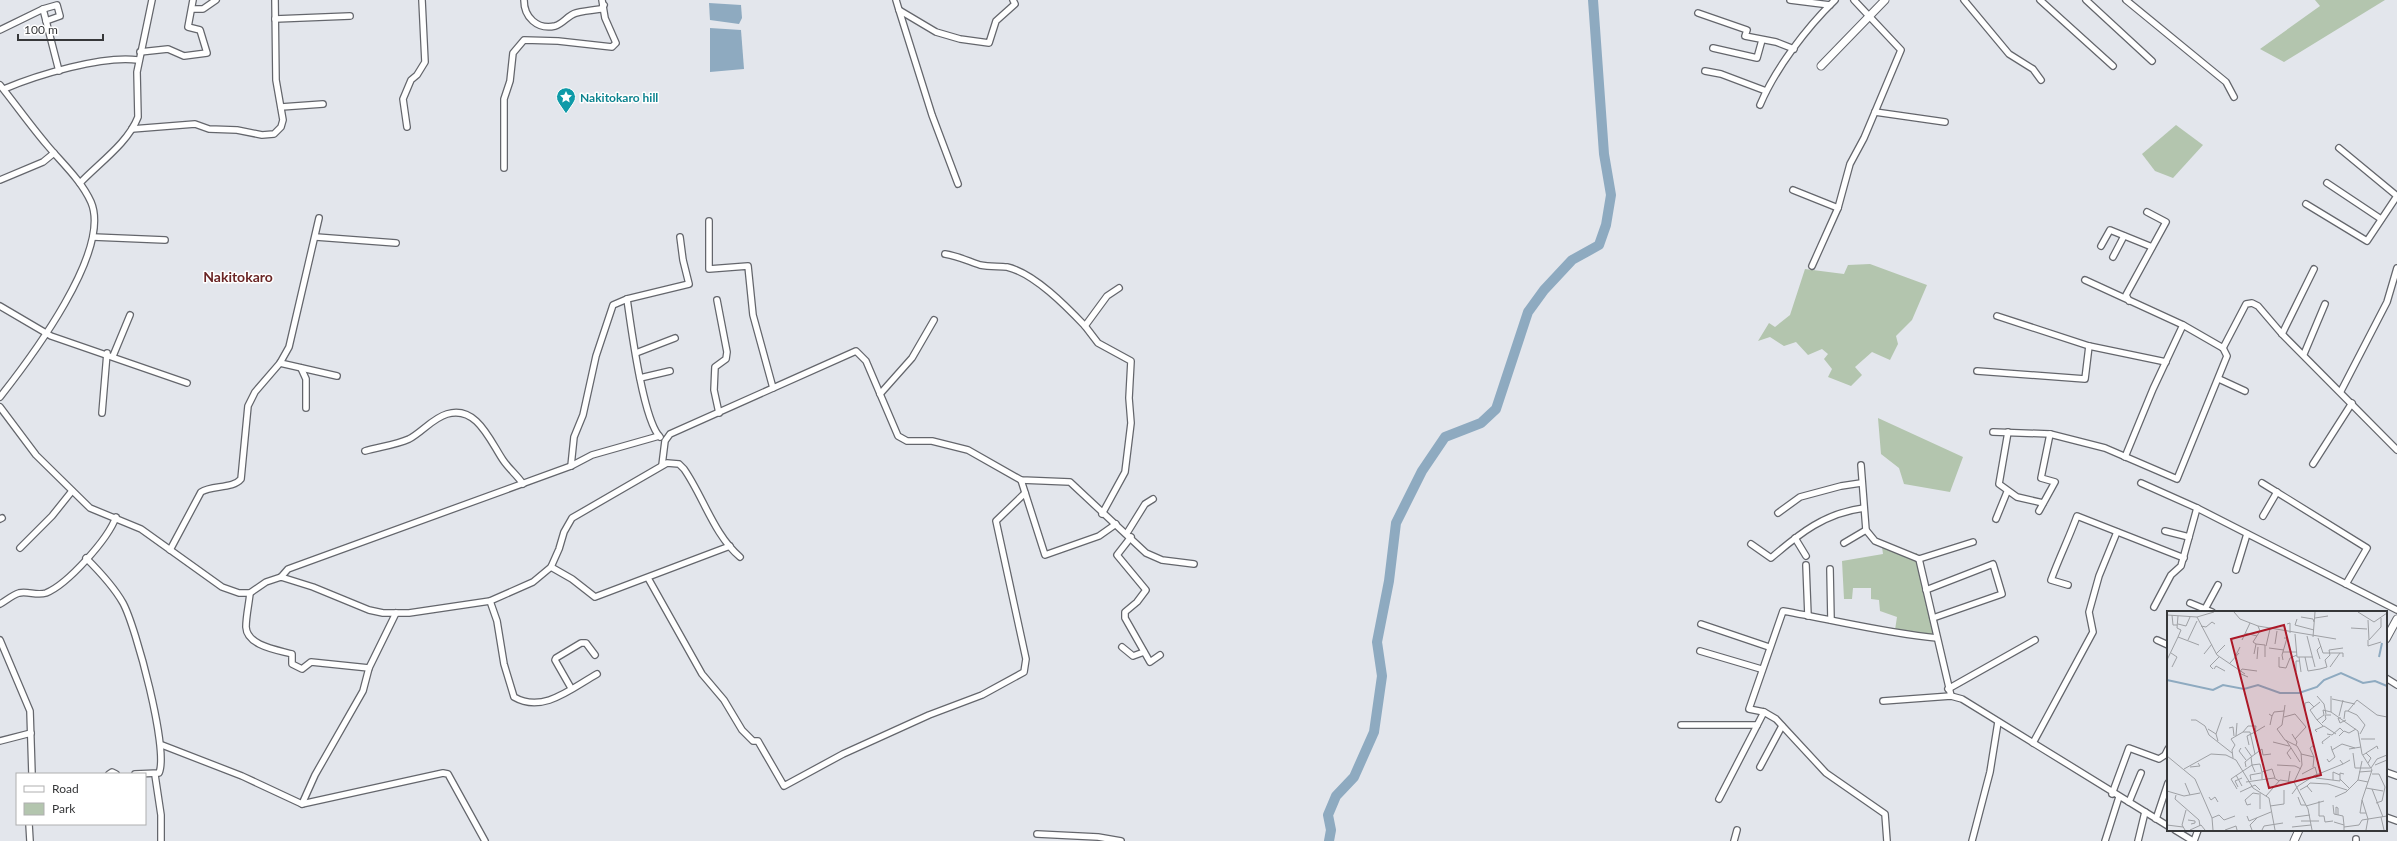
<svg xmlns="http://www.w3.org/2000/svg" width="2397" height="841" viewBox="0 0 2397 841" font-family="Lato,sans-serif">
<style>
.green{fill:#b3c5ae}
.water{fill:#8eaac0}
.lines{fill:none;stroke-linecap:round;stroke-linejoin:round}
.river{stroke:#8eaac0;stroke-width:10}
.minor-casing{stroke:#64666c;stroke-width:8}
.tertiary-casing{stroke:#64666c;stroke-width:9}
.minor{stroke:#fff;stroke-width:5.5}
.tertiary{stroke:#fff;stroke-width:7}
.labels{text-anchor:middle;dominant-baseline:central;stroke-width:3;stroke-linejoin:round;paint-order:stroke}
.culture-label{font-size:12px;font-weight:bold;fill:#0d838f;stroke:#fff;text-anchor:start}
.quarter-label{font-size:14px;font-weight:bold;fill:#6a2525;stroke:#fff}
.inset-river{fill:none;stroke:#8eaac0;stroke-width:2}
.inset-road{fill:none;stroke:#9ea0a4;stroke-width:1}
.view{fill:#ac1827;fill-opacity:0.15;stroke:#ac1827;stroke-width:2}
.inset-edge{fill:none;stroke:#363739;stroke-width:2}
</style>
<rect width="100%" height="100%" fill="#e3e6ec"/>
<g class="green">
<path d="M 2315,0 L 2385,0 L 2284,62 L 2260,49 L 2320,6 Z"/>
<path d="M 2176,125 L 2203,145 L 2173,178 L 2155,171 L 2142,154 Z"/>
<path d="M 1870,264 L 1927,285 L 1912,320 L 1896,336 L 1898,344 L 1890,360 L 1872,352 L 1855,367 L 1862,375 L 1851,386 L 1828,377 L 1832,369 L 1824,359 L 1828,354 L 1822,349 L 1808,355 L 1796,342 L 1784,346 L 1770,337 L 1758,341 L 1769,323 L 1775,327 L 1790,315 L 1805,269 L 1844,274 L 1848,265 Z"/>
<path d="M 1878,418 L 1963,457 L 1950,492 L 1904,484 L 1899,468 L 1881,454 Z"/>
<path d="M 1882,547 L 1902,555 L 1917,553 L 1935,635 L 1895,630 L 1897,617 L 1880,611 L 1879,600 L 1871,599 L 1871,588 L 1853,588 L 1852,599 L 1844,599 L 1842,561 L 1883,554 Z"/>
</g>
<g class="water">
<path d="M 709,3 L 741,5 L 742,18 L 739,24 L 710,20 Z"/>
<path d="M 710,28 L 741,30 L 744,69 L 710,72 Z"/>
</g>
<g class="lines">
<path class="river" d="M 1329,841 L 1331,830 L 1328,815 L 1336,796 L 1354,777 L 1374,732 L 1382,676 L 1377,642 L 1389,581 L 1396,523 L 1422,471 L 1445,437 L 1481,423 L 1496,409 L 1528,312 L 1544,290 L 1572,260 L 1599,245 L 1606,225 L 1611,195 L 1604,154 L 1593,0"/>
<defs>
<g id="minor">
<path d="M 524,0 C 524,17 537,30 555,26 C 563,24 568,15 576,13 C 584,11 593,10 601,9 L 604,5"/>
<path d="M 896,0 L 899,10"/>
<path d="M 1790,0 L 1830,5"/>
<path d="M 1964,0 L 2009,54 L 2033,69 L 2041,80"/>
<path d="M 2040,0 L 2113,66"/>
<path d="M 2086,0 L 2152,61"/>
<path d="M 2126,0 L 2226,82 L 2234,97"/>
<path d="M 43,9 L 59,71"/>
<path d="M 192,9 L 203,9 L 216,0"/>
<path d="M 1698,13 L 1747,30 L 1745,36 L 1776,42 L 1794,49"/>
<path d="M 275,19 L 350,16"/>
<path d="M 0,30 L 43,9 L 57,5 L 60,16 L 46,21"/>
<path d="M 1713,48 L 1757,58 L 1762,40"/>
<path d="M 140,52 L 168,49 L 184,56 L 207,53 L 200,30 L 188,27 L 193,0"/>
<path d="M 1705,71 L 1721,74 L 1766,91"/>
<path d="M 0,85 C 16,105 30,125 47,145 C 62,163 81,180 91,202 C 112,251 30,359 0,397"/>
<path d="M 4,89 C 37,75 103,55 138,60"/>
<path d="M 1760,105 C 1775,69 1807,27 1835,0"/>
<path d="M 281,107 L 323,104"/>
<path d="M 1875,112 L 1945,122"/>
<path d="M 407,127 L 403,99 L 411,80 L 417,75 L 425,62 L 422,0"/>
<path d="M 132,129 L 195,124 L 209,129 L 237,130 L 262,135 L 274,134 L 281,127 L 283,120 L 276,80 L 275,0"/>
<path d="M 2339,148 L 2397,196"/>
<path d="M 504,168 L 504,99 L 510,81 L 513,53 L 524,40 L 558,41 L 612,47 L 616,43 L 605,18 L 602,0"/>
<path d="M 0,180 L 43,162 L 54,153"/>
<path d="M 80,183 C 99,163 128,143 138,117 L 137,72 L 152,0"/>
<path d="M 2327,183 L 2381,219"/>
<path d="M 958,184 L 932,115 L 899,10 L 936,32 L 960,39 L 989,43 L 996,21 L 1015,4 L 1013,0"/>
<path d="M 1793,190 L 1838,208"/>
<path d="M 2306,204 L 2367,241 L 2397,196"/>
<path d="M 709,221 L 709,269 L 748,266 L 753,315 L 773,388"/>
<path d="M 93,237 L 165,240"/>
<path d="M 316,237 L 396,243"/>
<path d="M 2101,246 L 2110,230 L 2152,247"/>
<path d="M 945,254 C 958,256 968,261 980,265 C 990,267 999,266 1007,267 C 1034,273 1067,307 1085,326 L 1107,296 L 1119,288"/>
<path d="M 2113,257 L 2124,236"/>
<path d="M 1812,266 L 1838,208 L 1850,164 L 1864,138 L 1901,50 L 1854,0"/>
<path d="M 627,299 C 631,327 643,420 660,437"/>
<path d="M 717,300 L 727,352 L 726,359 L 715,367 L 714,390 L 719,413"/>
<path d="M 2129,301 L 2126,295 L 2166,222 L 2147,212"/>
<path d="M 0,306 L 51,336 L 187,383"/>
<path d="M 1997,316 L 2089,346 L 2166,362"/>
<path d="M 1085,326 L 1098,343 L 1131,361 L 1129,398 L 1131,423 L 1125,472 L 1102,514"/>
<path d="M 2282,334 L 2314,269"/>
<path d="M 2223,348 L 2246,304 L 2252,303 L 2258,306 L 2282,334 L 2397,450"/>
<path d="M 636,353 L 675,338"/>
<path d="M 2304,354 L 2325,304"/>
<path d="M 113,356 L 130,315"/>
<path d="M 280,363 L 337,376"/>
<path d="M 301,368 L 306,379 L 306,408"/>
<path d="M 1977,371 L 2085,379 L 2089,346"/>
<path d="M 640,378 L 670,371"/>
<path d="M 2219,379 L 2245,391"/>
<path d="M 2341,391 L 2387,302 L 2397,268"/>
<path d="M 880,394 L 912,358 L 934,320"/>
<path d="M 0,407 L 36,455 L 90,508 L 141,529 L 222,587 L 239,593 L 250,593 L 266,582 L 281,577 L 313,587 L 369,610 L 383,613 L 409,613 L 490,601 L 533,582 L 551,567 L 559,549 L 564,532 L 572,518 L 667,463 L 679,464 L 684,469 C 703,496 714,535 740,557"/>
<path d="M 102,413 L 107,353"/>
<path d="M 1993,432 L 2050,434 L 2105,448 L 2177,479 L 2227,356 L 2223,348 L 2183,325 L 2085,280"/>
<path d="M 2008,432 L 1999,484 L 2017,497 L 2043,503"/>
<path d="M 365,451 C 378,447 396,445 409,439 C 422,432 433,418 447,414 C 477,405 490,441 503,460 C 509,469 517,475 523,484"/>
<path d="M 2125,457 L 2153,389 L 2183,325"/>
<path d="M 2313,464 L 2352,403"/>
<path d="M 662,465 L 665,441 L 670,434 L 856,351 L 866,361 L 898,436 L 907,441 L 932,441 L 968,450 L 1021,480 L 1070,482 L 1146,553 L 1162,560 L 1194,564"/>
<path d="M 1861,465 L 1866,530 L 1875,541 L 1919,559 L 1973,542"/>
<path d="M 571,466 L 574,437 L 583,415 L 596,356 L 613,305 L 627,299 L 689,284 L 683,260 L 680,237"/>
<path d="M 1021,480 L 1045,555 L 1099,536 L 1116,524"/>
<path d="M 2141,483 L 2197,508 L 2397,610"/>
<path d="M 2262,483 L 2367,548 L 2346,584"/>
<path d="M 2039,511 L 2055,482 L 2041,478 L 2050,434"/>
<path d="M 1778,513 L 1800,497 L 1841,486 L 1861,483"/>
<path d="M 2263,516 L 2277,492"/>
<path d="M 0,519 L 2,518"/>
<path d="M 1996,519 L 2007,492"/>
<path d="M 2165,531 L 2189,537"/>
<path d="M 1127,533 L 1145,504 L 1153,499"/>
<path d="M 1131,537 L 1117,555 L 1146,590 L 1137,602 L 1125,612 L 1125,618 L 1150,662 L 1160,655"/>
<path d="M 1795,538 L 1806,556"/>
<path d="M 1844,543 L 1866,530"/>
<path d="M 1751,544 L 1771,558 C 1800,533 1825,513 1864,508"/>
<path d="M 20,548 L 52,516 L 72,491"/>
<path d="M 170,550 L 201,492 C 212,485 233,489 241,479 L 248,406 L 255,392 L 280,363 L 289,347 L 319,218"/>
<path d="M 86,558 C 99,571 114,587 123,603 C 136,627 169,750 159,773 L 135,774"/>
<path d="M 1919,559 L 1951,696"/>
<path d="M 1806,565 L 1808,616"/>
<path d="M 551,567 L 572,579 L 595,597 L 730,546"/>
<path d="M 1830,569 L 1831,620"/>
<path d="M 2236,570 L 2247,534"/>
<path d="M 281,577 L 288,569 L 571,466 L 592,455 L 659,436"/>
<path d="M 648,578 L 702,674 L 724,700 L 742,730 L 753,741 L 758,741 L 784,786 L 843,754 L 929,715 L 982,695 L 1024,672 L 1026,659 L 996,521 L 1025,493"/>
<path d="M 2068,585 L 2051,580 C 2059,558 2069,538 2077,516 L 2184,558"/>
<path d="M 1926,590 L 1993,564 L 2002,594 L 1933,618"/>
<path d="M 250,593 C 249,604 246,616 246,627 C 247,646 278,650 292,654 L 292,664 L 302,669 L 311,662 L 369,668"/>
<path d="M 490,601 L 497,621 L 504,664 L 514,697 C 543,714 572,688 597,674"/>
<path d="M 2190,603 L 2212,612"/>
<path d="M 0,604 C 6,601 12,595 19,593 C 28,591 37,596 46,593 C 68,584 108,539 116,517"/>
<path d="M 2154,607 L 2171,575 L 2181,566 L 2197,508"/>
<path d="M 2205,609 L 2218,585"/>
<path d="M 1701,624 L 1769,647"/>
<path d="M 0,640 L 30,711 L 32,774"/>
<path d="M 2157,640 L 2168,645"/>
<path d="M 1122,647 L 1133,656 L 1144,652"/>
<path d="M 1700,651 L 1761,669"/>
<path d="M 2386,678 L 2397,685"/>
<path d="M 571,688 L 555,660 L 556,658 L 581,643 L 586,643 L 595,655"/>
<path d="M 1948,689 L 2035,640"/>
<path d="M 1883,701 L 1951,696 L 1962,699 L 2168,826"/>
<path d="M 1681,725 L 1757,725"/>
<path d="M 0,741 L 31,733"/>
<path d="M 2033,743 L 2093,632 L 2089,612 L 2099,576 L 2117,532"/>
<path d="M 162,745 L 242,776 L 302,804 L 443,773 L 448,774 L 485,841"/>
<path d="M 1760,767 L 1782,726"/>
<path d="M 2386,772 L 2397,776"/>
<path d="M 109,774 L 112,772 L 116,774"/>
<path d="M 155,775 L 161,815 L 161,841"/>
<path d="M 2112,794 L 2129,748 L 2159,759 L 2165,755 L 2168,749"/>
<path d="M 1719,799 L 1764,712"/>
<path d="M 2129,802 L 2141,773"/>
<path d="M 302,804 L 315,775 L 363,691 L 369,668 L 396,613"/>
<path d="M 2386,817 L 2397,821"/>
<path d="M 2156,819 L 2168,783"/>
<path d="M 29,824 L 30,841"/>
<path d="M 2175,830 L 2193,841"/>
<path d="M 1037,834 L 1098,837 L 1121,841"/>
<path d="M 1734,841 L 1737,830"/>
<path d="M 1887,841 L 1885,814 L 1826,773 L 1776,719 L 1764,712 L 1749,709 L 1783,611 C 1835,620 1885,633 1937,638"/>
<path d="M 1972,841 L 1990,772 L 1998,722"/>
<path d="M 2105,841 L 2119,797"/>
<path d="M 2138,841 L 2145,812"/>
<path d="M 2194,841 L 2198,830"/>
<path d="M 2356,841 L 2356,839"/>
</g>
<g id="tertiary">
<path d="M 1821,66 L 1885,0"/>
<path d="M 2386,639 L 2397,619"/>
<path d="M 2294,841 L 2299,830"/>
</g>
</defs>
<use href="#minor" class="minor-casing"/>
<use href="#tertiary" class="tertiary-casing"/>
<use href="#minor" class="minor"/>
<use href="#tertiary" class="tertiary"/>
</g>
<defs>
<symbol id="sight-pin" viewBox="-11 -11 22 30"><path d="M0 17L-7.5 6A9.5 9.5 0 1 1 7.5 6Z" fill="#0f9aa8" stroke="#fff"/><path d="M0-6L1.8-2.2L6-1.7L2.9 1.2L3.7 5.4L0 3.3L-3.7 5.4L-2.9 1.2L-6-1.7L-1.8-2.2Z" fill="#fff"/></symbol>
</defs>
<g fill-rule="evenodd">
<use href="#sight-pin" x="555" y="86" width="22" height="30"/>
</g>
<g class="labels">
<g class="culture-label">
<text x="580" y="97">Nakitokaro hill</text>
</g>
<g class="quarter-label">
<text x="238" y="276">Nakitokaro</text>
</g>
</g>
<g transform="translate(2167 611)">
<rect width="220" height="220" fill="#e3e6ec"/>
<path class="inset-river" d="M 212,46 L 215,32M 0,69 L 46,79 L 56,74 L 77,78 L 91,74 L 113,82 L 132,82 L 150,76 L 157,69 L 174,62 L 196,72 L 208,70 L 220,75"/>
<path class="inset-road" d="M 67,1 L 73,8 L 91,15 L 169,28M 191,1 L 207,11 L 220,2M 0,4 L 30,6 L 47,1M 5,4 L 6,14 L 10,14M 11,5 L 10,17 L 14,19 L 11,26M 30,6 L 50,44 L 78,63M 134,6 L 146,8 L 147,11M 148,7 L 161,5M 130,8 L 128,14 L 147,19M 201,9 L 202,29 L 214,16 L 214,7M 11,13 L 19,15 L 23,6M 120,13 L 123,12 L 123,22M 34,15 L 39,16 L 45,11 L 48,13M 184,17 L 200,18M 78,22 L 90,25M 128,23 L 130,46 L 145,46M 140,25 L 148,56M 146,26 L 148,1M 151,27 L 156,42 L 176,42 L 176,46M 21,29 L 30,10M 75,29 L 83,12M 201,29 L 201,35 L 214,31M 89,33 L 98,34 L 98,46M 108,33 L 110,20M 220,34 L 220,49M 99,35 L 103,18M 102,37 L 117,39M 116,41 L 130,41M 4,42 L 10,46 L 5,56M 37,43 L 45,33M 49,43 L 58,34M 87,43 L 89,33 L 86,31 L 93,20 L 91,15M 112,46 L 112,56 L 119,57 L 123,47 L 130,44M 132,46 L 134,61M 138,46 L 141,60 L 153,58 L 160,56 L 158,49 L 163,44 L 162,39 L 176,37M 90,48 L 91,36M 153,48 L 150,39 L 154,35M 0,49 L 11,26 L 32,34M 116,49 L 115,44 L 120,27 L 117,27M 70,50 L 68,46 L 73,36M 63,52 L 72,42M 163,56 L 173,42M 46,58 L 43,55 L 52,46M 47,58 L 49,55 L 58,60M 129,61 L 129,50 L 132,50M 81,66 L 72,62 L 75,58 L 90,60M 150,85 L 157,93 L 159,103M 164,85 L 164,101 L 191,120 L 195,143 L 205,159 L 195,189 L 201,208 L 199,219M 165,88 L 188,93M 118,94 L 115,114 L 110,118 L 118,129 L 130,135 L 134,142 L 135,154 L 127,171M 138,100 L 138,92 L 142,91 L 147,96M 181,100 L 190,104 L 198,114 L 193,123M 102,103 L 105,105 L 103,114M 105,105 L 107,101 L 117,100M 172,105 L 176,89M 117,106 L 128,103 L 139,116 L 128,128M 174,107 L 171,107 L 173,112 L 179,109M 177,108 L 178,100 L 181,100 L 190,89 L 210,104 L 220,106M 24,109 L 29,109 L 38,115 L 42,124 L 65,142M 150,109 L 143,99 L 153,91M 155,112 L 159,108 L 158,104 L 164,104M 156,115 L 150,109 L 157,104 L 156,99 L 164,101M 62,117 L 66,116 L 67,125M 41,118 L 49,123 L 51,130M 76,121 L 81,115 L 89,115 L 88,121 L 98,115M 150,121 L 148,119 L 157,115 L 169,123M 49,123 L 55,106M 125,123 L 130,131 L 129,134M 160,123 L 165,124 L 173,117 L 176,120M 69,125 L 70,112M 172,125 L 177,120 L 182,122 L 189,118M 194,128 L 208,128M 119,129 L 133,151M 106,131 L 122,135M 156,133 L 155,131 L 163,125M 82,134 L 80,125 L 88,121M 164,135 L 165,139 L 175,133 L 188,137M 78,136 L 85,146M 74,137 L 72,140 L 79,149M 124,137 L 120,142 L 124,148M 182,138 L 194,136M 186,142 L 188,157 L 203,157M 199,142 L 204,147 L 201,152M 134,143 L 147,146M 196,144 L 210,135 L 211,138M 0,145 L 28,168 L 45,207 L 46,219M 66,147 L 65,139 L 68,134 L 64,128 L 76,121 L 83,121 L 88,143M 160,148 L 162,151 L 168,146 L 165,139M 173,149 L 176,153 L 183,149M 110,154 L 128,155 L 134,158M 208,154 L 220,149M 23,156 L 33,155 L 31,152M 79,156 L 78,151 L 84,146M 146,156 L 147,146 L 143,137 L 147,134M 204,157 L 210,148 L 220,144M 17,158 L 44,143 L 59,144 L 69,149 L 86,177 L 102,187 L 108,219M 88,161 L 85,154 L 93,153 L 95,161M 192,161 L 205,160M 205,163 L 212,163 L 218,176M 69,164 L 75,175M 147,164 L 149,167 L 173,170 L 173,162 L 177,163M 149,164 L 176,153M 95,168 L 95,161 L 105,158 L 108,167M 173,168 L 182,177M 84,169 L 83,164 L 94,162M 166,169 L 166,161 L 173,164M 191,169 L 195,150M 79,171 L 107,167 L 112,170M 18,172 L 23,184M 121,173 L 123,160M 140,175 L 143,172 L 161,173 L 180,179M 71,176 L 68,170 L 75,167M 199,177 L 216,180M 70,178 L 64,168 L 85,154 L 84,146 L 95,138 L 96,144 L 104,143M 205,178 L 216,206M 133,179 L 140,175 L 145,181M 0,180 L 17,185 L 33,182M 73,181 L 88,174 L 93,179M 93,182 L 93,198M 125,183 L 131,175 L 150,163 L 148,156 L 135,163M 9,184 L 8,188 L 32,209 L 33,215M 99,185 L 113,169 L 127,171 L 141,198 L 145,219M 42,186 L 44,189 L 48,186 L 51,191M 131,186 L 134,194 L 139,194M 168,186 L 179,181 L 191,169 L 201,171M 195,189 L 193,202 L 199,202M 152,190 L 152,205 L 157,205 L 158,211 L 166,210M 209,192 L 215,190 L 218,176M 84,193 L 80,194 L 78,189 L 86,182 L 92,183M 166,194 L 167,203 L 176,205 L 177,214M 103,195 L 117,193 L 117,179M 139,195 L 157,190M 169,204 L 169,196 L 171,197 L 171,204M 80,205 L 82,210 L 104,201M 128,206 L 143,204M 214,206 L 217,219M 45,207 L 52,204 L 57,209 L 68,205M 21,209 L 28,210 L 28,212 L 24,213M 134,210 L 152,210M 167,211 L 177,214 L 177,219M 0,214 L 16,216M 125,216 L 144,214M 177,216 L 192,214 L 195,209 L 220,205M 18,219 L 15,214 L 19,199M 23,219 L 34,214 L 38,219M 58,219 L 69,215 L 70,219M 85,219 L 83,214 L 90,207M 95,219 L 97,215 L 116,212"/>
<path class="view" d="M 117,14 L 154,164 L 102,177 L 64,28 Z"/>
<rect width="220" height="220" class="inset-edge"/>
</g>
<rect x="16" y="773" width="130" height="52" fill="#ffffff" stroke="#afafb0"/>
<rect x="24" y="786" width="20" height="6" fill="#ffffff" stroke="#afafb0"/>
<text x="52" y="793" font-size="12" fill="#363739">Road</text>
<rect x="24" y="803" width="20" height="12" fill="#b3c5ae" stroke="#afafb0"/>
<text x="52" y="813" font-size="12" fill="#363739">Park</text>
<path d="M18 34v6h85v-6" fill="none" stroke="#363739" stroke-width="2"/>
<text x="24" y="34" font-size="12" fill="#363739" stroke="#ffffff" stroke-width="3" paint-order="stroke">100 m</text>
</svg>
